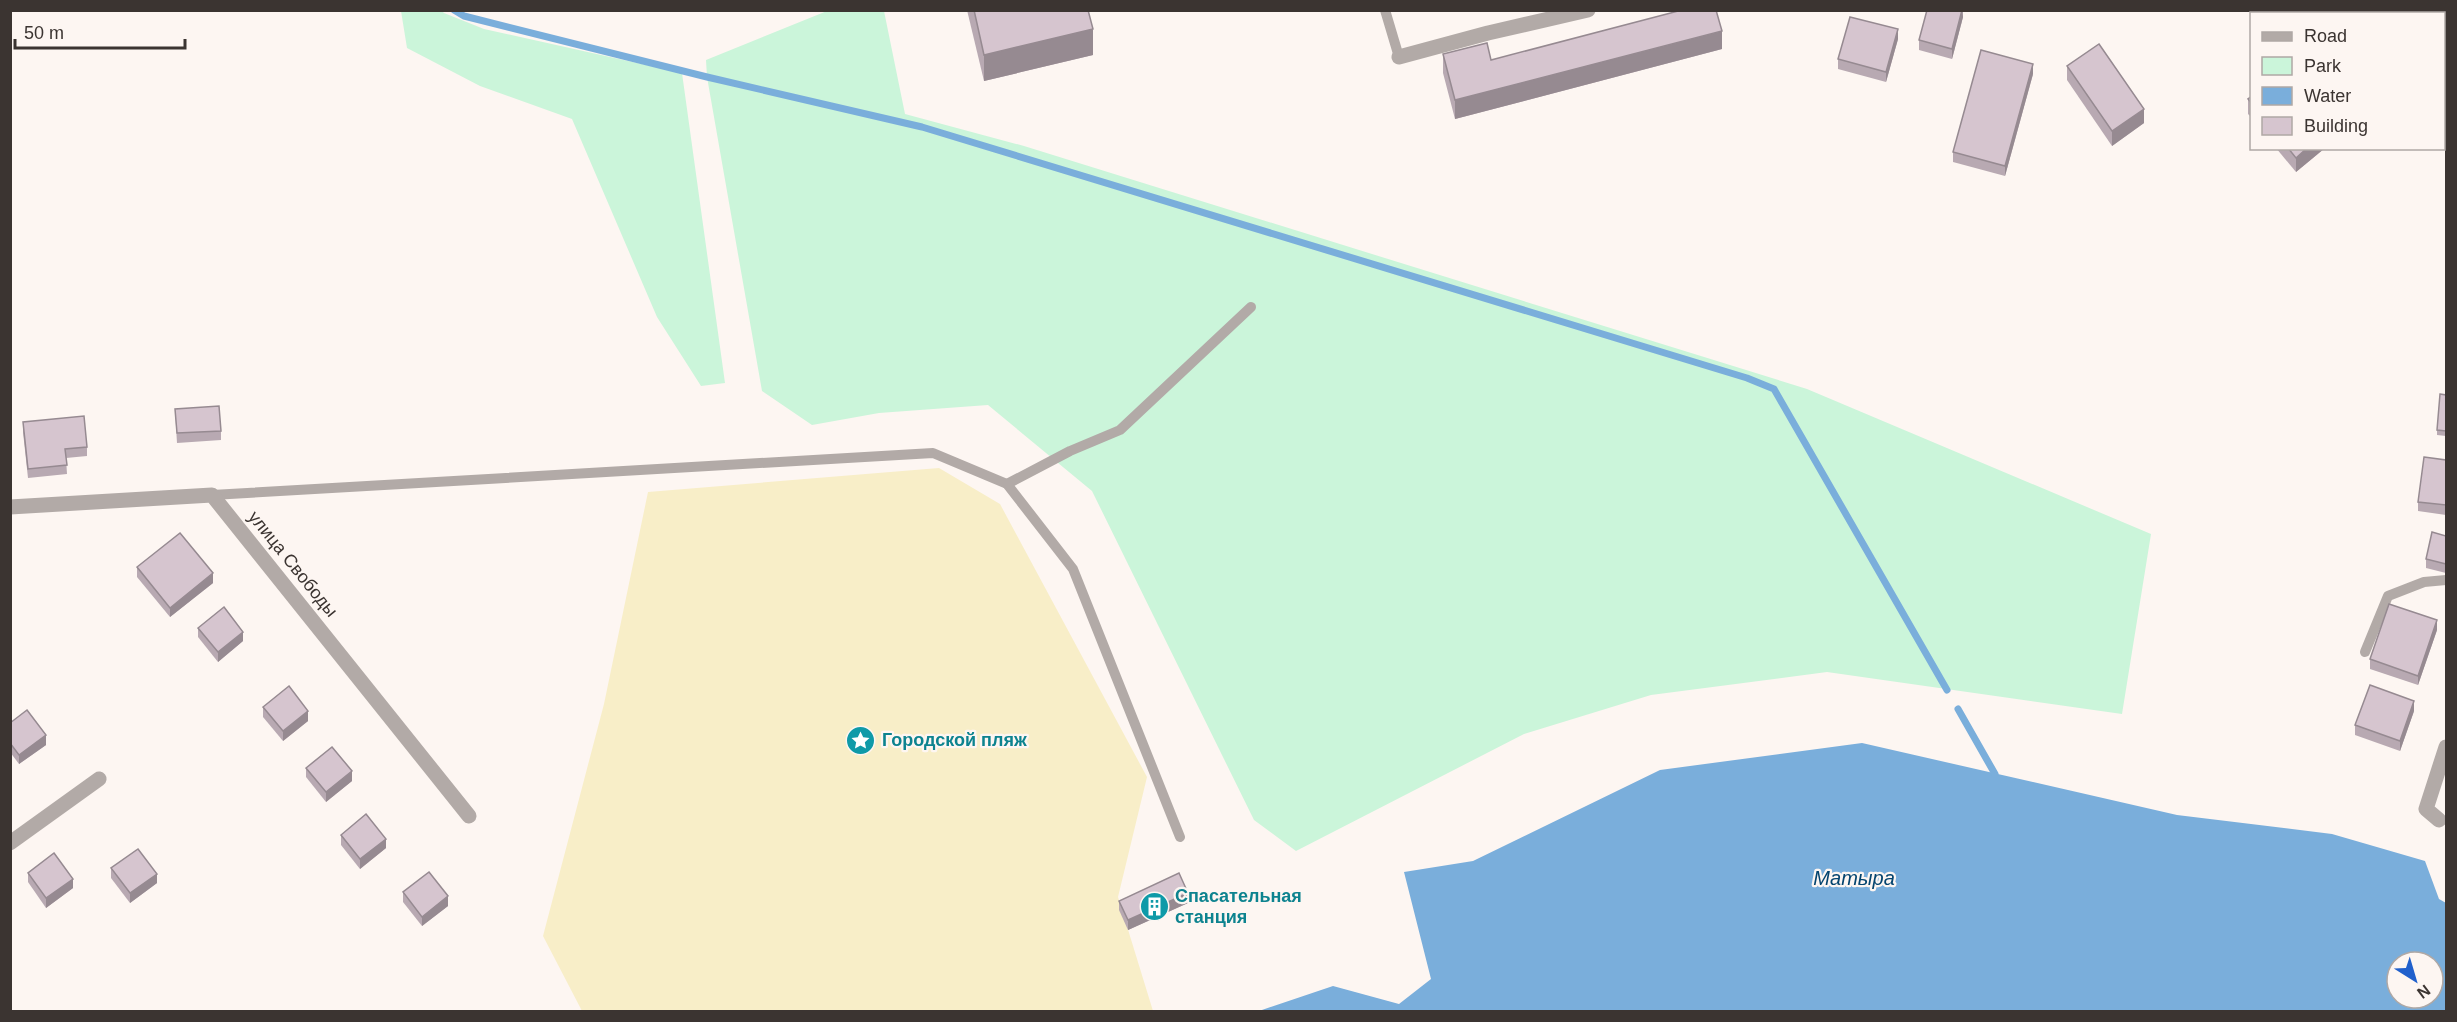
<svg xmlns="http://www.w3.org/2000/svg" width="2457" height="1022" viewBox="0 0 2457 1022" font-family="Helvetica,sans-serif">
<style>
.green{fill:#cbf5da}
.sand{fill:#f8eec8}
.water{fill:#7aaedb;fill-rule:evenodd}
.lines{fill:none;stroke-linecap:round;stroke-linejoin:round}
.stream{stroke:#7aaedb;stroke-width:7}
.lane{stroke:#b2aaa7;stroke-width:10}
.street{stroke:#b2aaa7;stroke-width:15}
.wall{fill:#b8a9b2}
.shaded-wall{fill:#968a91}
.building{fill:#d6c5cf;stroke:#968a91;stroke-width:1.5}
.labels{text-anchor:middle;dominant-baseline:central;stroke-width:4.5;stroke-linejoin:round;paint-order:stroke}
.street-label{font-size:18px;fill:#3b3431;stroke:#fdf6f2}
.culture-label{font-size:18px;font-weight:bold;fill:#0d838f;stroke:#fdf6f2;text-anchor:start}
.water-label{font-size:20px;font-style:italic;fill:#04446f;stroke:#fdf6f2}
</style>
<rect width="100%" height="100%" fill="#fdf6f2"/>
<g class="green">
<path d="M 401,11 L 442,11 L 444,13 L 484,29 L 682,73 L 725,383 L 701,386 L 657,317 L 572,119 L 480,86 L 407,48 Z"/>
<path d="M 827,11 L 884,11 L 905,114 L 1024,146 L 1807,389 L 2151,534 L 2122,714 L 1827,672 L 1651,695 L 1524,734 L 1296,851 L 1254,820 L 1092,491 L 988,405 L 879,413 L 812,425 L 762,391 L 707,77 L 706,60 Z"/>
</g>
<path class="sand" d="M 939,468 L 1000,504 L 1147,777 L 1118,897 L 1153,1011 L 582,1011 L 543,936 L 604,704 L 648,492 Z"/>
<path class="water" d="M 1862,743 L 2177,815 L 2332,834 L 2425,861 L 2439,899 L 2446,903 L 2446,1011 L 1259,1011 L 1333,986 L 1399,1004 L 1431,979 L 1404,872 L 1473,861 L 1660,770 ZM 2397,962 L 2433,962 L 2433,998 L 2397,998 Z"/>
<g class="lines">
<g class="stream">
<path d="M 454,10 L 464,16 L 707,77 L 922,127 L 1747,378 L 1774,389 L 1947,690"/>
<path d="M 1958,709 L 1995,774"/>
</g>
<g class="lane">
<path d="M 1385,10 L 1399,57"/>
<path d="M 1007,484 L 1070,451 L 1120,430 L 1251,307"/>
<path d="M 212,495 L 933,453 L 1007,484 L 1073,569 L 1180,837"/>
<path d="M 2365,652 L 2388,596 L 2424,582 L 2446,580"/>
</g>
<g class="street">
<path d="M 2321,10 L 2333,14"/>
<path d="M 2429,14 L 2429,10"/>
<path d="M 2444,34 L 2446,35"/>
<path d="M 1399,57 L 1488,33 L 1588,10"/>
<path d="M 10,507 L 212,495 L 469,816"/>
<path d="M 2439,820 L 2426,809 L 2446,747"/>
<path d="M 10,843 L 99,779"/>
</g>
</g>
<g class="wall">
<path d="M 967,10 L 1088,10 L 1093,55 L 984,81 Z"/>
<path d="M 1963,10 L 1963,17 L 1952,59 L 1919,50 L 1919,40 Z"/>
<path d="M 1898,39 L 1886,82 L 1838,69 L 1838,59 Z"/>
<path d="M 1722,49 L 1455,119 L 1443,73 L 1443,54 L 1491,60 Z"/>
<path d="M 2067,66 L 2144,123 L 2112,146 L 2067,80 Z"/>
<path d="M 2033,74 L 2005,176 L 1953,162 L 1953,152 Z"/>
<path d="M 2252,96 L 2252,118 L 2248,114 L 2248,99 Z"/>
<path d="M 2276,148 L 2325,148 L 2296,172 Z"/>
<path d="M 2446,395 L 2446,436 L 2437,435 L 2437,430 Z"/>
<path d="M 175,409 L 221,431 L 221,440 L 177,443 Z"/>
<path d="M 23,422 L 87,447 L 87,456 L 66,458 L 67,474 L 28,478 L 23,432 Z"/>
<path d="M 2446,460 L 2446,515 L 2418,511 L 2418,502 Z"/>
<path d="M 2446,536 L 2446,573 L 2426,568 L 2426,559 Z"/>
<path d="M 137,567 L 213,583 L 170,617 L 137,577 Z"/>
<path d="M 198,628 L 243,641 L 218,662 L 198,637 Z"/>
<path d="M 2437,630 L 2418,685 L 2370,669 L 2370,659 Z"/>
<path d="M 263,707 L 308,721 L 283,741 L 263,717 Z"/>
<path d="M 2414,711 L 2400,751 L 2355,735 L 2355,725 Z"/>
<path d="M 10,723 L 46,745 L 19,764 L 10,752 Z"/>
<path d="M 306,768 L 352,781 L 326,802 L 306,777 Z"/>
<path d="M 341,835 L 386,848 L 360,869 L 341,845 Z"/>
<path d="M 111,868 L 157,883 L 130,903 L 111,878 Z"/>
<path d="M 28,873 L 73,888 L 46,908 L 28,882 Z"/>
<path d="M 403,892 L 448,906 L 422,926 L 403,902 Z"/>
<path d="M 1119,901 L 1188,903 L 1128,930 L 1119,910 Z"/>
</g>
<g class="shaded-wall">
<path d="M 1962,10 L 1963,17 L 1952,59 L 1952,49 Z"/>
<path d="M 1093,29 L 1093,55 L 984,81 L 984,55 Z"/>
<path d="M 1898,29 L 1898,39 L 1886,82 L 1886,72 Z"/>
<path d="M 1722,31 L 1722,49 L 1455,119 L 1455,100 Z"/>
<path d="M 2033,64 L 2033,74 L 2005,176 L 2005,166 Z"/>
<path d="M 2144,109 L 2144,123 L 2112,146 L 2112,131 Z"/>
<path d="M 2307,148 L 2325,148 L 2296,172 L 2296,158 Z"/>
<path d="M 213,573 L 213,583 L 170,617 L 170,608 Z"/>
<path d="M 2437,620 L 2437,630 L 2418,685 L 2418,676 Z"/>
<path d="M 243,632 L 243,641 L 218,662 L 218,652 Z"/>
<path d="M 2414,701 L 2414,711 L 2400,751 L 2400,741 Z"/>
<path d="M 308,711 L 308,721 L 283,741 L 283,731 Z"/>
<path d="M 46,735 L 46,745 L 19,764 L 19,755 Z"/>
<path d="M 352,771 L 352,781 L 326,802 L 326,792 Z"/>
<path d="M 386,839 L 386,848 L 360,869 L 360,859 Z"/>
<path d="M 157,874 L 157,883 L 130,903 L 130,893 Z"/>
<path d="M 73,879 L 73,888 L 46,908 L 46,898 Z"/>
<path d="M 1188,893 L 1188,903 L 1128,930 L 1128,920 Z"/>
<path d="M 448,896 L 448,906 L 422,926 L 422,917 Z"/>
</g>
<g class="building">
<path d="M 974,10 L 1088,10 L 1093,29 L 984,55 Z"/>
<path d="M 1682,10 L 1716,10 L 1722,31 L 1455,100 L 1443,54 L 1487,43 L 1491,60 Z"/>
<path d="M 1927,10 L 1962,10 L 1952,49 L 1919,40 Z"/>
<path d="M 1850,17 L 1898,29 L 1886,72 L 1838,59 Z"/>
<path d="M 2099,44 L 2144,109 L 2112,131 L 2067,66 Z"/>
<path d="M 1981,50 L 2033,64 L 2005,166 L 1953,152 Z"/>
<path d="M 2252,96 L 2252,104 L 2248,99 Z"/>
<path d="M 2288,148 L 2307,148 L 2296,158 Z"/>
<path d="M 2440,394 L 2446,395 L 2446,431 L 2437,430 Z"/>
<path d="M 219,406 L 221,431 L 177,433 L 175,409 Z"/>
<path d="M 84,416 L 87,447 L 65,449 L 67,465 L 28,469 L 23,422 Z"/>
<path d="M 2424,457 L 2446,460 L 2446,505 L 2418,502 Z"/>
<path d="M 2432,532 L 2446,536 L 2446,564 L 2426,559 Z"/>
<path d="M 180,533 L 213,573 L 170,608 L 137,567 Z"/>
<path d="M 2389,604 L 2437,620 L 2418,676 L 2370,659 Z"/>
<path d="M 224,607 L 243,632 L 218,652 L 198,628 Z"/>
<path d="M 2370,685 L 2414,701 L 2400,741 L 2355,725 Z"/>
<path d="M 289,686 L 308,711 L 283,731 L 263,707 Z"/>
<path d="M 27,710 L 46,735 L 19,755 L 10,743 L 10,723 Z"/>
<path d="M 332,747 L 352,771 L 326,792 L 306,768 Z"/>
<path d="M 366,814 L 386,839 L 360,859 L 341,835 Z"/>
<path d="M 138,849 L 157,874 L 130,893 L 111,868 Z"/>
<path d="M 54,853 L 73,879 L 46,898 L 28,873 Z"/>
<path d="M 429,872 L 448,896 L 422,917 L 403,892 Z"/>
<path d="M 1179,873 L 1188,893 L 1128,920 L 1119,901 Z"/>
</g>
<defs>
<symbol id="sight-disc" viewBox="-11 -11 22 22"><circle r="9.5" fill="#0f9aa8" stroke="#fdf6f2"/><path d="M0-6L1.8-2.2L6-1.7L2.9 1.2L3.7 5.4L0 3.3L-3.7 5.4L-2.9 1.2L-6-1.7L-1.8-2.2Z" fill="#fff"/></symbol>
<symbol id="building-disc" viewBox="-11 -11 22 22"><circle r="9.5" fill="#0f9aa8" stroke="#fdf6f2"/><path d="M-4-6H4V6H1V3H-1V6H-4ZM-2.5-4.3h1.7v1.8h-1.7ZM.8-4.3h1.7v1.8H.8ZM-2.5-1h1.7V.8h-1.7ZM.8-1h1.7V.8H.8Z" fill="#fff"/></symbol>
</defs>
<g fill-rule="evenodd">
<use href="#sight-disc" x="844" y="724" width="33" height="33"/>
<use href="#building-disc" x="1138" y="890" width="33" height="33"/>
</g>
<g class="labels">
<g class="street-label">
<text transform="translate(293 564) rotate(51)">улица Свободы</text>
</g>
<g class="culture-label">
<text x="882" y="740">Городской пляж</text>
<text x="1175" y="896">Спасательная<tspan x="1175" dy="21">станция</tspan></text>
</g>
<g class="water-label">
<text x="1854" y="878">Матыра</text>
</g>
</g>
<rect width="2457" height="1022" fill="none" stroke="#3b3431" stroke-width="24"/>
<rect x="2250" y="12" width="195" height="138" fill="#fdf6f2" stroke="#afa8a5" stroke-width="1.5"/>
<rect x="2262" y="32" width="30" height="9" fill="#b2aaa7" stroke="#afa8a5" stroke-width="1.5"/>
<text x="2304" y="42" font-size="18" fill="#3b3431">Road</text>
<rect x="2262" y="57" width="30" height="18" fill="#cbf5da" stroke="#afa8a5" stroke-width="1.5"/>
<text x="2304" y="72" font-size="18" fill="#3b3431">Park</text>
<rect x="2262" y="87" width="30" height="18" fill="#7aaedb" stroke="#afa8a5" stroke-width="1.5"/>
<text x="2304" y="102" font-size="18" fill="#3b3431">Water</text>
<rect x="2262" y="117" width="30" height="18" fill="#d6c5cf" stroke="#afa8a5" stroke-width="1.5"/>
<text x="2304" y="132" font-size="18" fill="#3b3431">Building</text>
<g transform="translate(2415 980) rotate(143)"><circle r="28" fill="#fdf6f2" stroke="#afa8a5" stroke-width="1.5"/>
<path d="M0-4.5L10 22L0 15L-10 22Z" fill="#2060cc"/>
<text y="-9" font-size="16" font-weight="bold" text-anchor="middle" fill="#3b3431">N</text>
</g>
<path d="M15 39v9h170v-9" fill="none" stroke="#3b3431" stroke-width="3"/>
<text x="24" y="39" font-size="18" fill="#3b3431" stroke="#fdf6f2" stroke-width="4.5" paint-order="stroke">50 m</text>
</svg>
